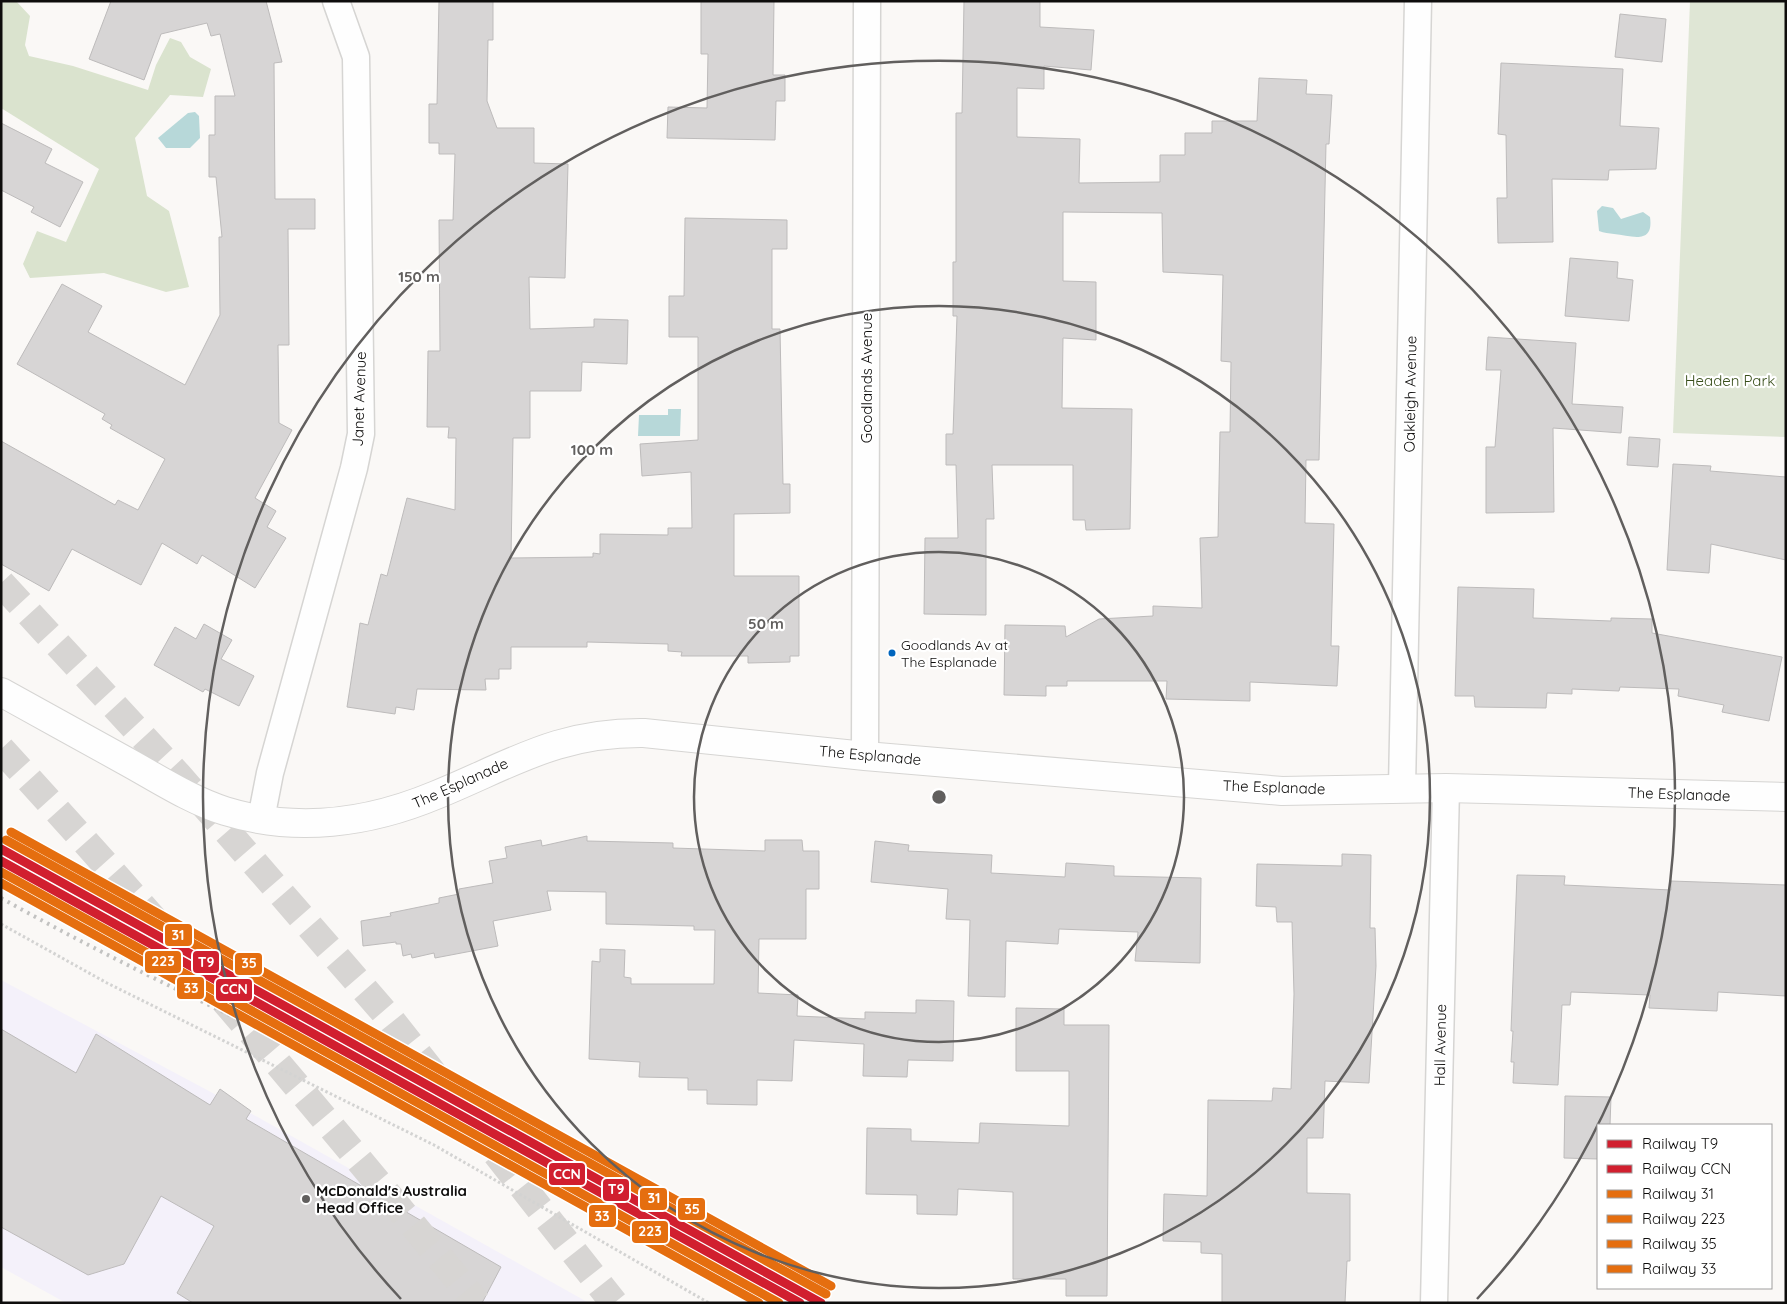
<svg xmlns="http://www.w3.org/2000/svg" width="1787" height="1304" viewBox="0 0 1787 1304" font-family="Quicksand,sans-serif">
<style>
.commercial{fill:#f4f1fa}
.green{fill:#dfe6d5}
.forest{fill:#dae3ce}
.water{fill:#b7d8d9}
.building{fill:#d7d5d5;stroke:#bdbbbb}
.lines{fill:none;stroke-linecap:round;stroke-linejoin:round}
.highway-tunnel{stroke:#d7d5d3;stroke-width:28;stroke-dasharray:28 14;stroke-linecap:butt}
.street-casing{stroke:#d6d5d3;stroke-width:29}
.secondary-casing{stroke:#d6d5d3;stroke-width:30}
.path{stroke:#d3d3d2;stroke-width:3;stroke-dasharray:2.5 2.5;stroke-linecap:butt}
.street{stroke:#fefefe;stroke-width:26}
.secondary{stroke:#fefefe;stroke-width:28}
.rail{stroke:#c2c2c1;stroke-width:4;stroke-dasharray:2.5 5;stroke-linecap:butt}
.rail-1-casing{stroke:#fff;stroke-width:12}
.rail-2-casing{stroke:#fff;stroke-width:12}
.rail-3-casing{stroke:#fff;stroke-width:12}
.rail-4-casing{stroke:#fff;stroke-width:12}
.rail-5-casing{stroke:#fff;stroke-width:12}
.rail-6-casing{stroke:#fff;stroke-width:12}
.rail-1{stroke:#d11f2f;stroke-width:9}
.rail-2{stroke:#d11f2f;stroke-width:9}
.rail-3{stroke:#e56e0f;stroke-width:9}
.rail-4{stroke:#e56e0f;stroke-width:9}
.rail-5{stroke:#e56e0f;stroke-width:9}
.rail-6{stroke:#e56e0f;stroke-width:9}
.ring{fill:none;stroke:#615f5e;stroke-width:2.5}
.bus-dot{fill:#0065bd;stroke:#fff;stroke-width:2}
.poi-dot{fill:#615f5e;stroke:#fff;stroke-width:2}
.labels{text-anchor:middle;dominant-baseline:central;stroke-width:4.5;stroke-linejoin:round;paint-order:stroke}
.bus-label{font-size:14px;fill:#0e0d0c;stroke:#fff;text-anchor:start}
.street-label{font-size:15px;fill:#0e0d0c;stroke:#fff}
.park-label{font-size:15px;fill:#384e1a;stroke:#fff}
.poi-label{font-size:15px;font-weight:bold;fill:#0e0d0c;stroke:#fff;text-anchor:start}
.centre{fill:#615f5e;stroke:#fff;stroke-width:2.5}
.ring-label{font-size:15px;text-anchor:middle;font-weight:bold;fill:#615f5e;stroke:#fff;stroke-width:4.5;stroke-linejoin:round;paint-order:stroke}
.line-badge{stroke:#fff;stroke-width:2}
.badge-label{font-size:14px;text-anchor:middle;font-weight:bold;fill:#fff}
</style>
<rect width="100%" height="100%" fill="#faf8f6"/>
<path class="commercial" d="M 1,980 L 252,1114 L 589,1303 L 66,1303 L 1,1267 Z"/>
<path class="green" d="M 1690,1 L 1786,1 L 1786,437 L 1673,433 Z"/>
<path class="forest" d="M 1,1 L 16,1 L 30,16 L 25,45 L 29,56 L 73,66 L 148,90 L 156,65 L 170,38 L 181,42 L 190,57 L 211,69 L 203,97 L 170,95 L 135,138 L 147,196 L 169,211 L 189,287 L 166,292 L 104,273 L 30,278 L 23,264 L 37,231 L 66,242 L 99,169 L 1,108 Z"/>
<g class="water">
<path d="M 195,112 L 199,116 L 200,138 L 190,148 L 166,148 L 158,138 L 188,113 Z"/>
<path d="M 1602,206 L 1613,208 L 1621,219 L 1643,212 L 1650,217 C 1654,245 1632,236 1614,234 C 1609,233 1604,233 1599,231 L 1597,211 Z"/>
<path d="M 668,409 L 681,409 L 680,436 L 638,436 L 639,415 L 668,415 Z"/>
</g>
<g class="building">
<path d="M 111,1 L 266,1 L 282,62 L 274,63 L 275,199 L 315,199 L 315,229 L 288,229 L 289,345 L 278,345 L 279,423 L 292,430 L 255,498 L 276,511 L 267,527 L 286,538 L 255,588 L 202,555 L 197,564 L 162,543 L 141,585 L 72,549 L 49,591 L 1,564 L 1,441 L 115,505 L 118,500 L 138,510 L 165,459 L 110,428 L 112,425 L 102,419 L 105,414 L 17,364 L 62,284 L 102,306 L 88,332 L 185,385 L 220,315 L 219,237 L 222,237 L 216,177 L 209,177 L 209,135 L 215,135 L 215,96 L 235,96 L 220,34 L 211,36 L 207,23 L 161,34 L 144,80 L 89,59 Z"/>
<path d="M 439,1 L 493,1 L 493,40 L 488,40 L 487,101 L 497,128 L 534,128 L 534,163 L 568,164 L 565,278 L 529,277 L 530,329 L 594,327 L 594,319 L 628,320 L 627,364 L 582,362 L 581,391 L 530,391 L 530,438 L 513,438 L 511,558 L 593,557 L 593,553 L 600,554 L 600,534 L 668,535 L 668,528 L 692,528 L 691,472 L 642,476 L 640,444 L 698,440 L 698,337 L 669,337 L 669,296 L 684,296 L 685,218 L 787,220 L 787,249 L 772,249 L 772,329 L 780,329 L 783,484 L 790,484 L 790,513 L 734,514 L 734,576 L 799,576 L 799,656 L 790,656 L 790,662 L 748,663 L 748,656 L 681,656 L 682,652 L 668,651 L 668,644 L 587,642 L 587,647 L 511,647 L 511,669 L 499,669 L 499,679 L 485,679 L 486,690 L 417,689 L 414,710 L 396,707 L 395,714 L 347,707 L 360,623 L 368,625 L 381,574 L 387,576 L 407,498 L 455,510 L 456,438 L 448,438 L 449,427 L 427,427 L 428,351 L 440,351 L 439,220 L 453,220 L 455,154 L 439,154 L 439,143 L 429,143 L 429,104 L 437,104 Z"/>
<path d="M 701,1 L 774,1 L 773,75 L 785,75 L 785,101 L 776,101 L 775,140 L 667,138 L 668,107 L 707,108 L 708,54 L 701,54 Z"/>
<path d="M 964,1 L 1040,1 L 1040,27 L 1094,30 L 1091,70 L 1044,66 L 1044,89 L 1017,88 L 1017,137 L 1080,139 L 1079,183 L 1160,182 L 1160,155 L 1185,155 L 1185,133 L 1212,133 L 1212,121 L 1257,121 L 1259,78 L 1307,80 L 1306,94 L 1332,95 L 1329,144 L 1326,144 L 1319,460 L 1306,460 L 1305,523 L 1334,524 L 1331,646 L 1339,646 L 1337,686 L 1250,682 L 1250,701 L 1166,699 L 1167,681 L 1067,681 L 1067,686 L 1046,686 L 1046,696 L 1004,695 L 1005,625 L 1065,626 L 1066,637 L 1099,619 L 1153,616 L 1153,606 L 1202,608 L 1200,538 L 1218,537 L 1220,432 L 1230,432 L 1231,362 L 1221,361 L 1223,275 L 1163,272 L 1162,213 L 1063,212 L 1063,281 L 1096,282 L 1096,340 L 1063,338 L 1062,408 L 1132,409 L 1130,529 L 1086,530 L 1085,520 L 1073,520 L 1073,465 L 992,465 L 994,519 L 986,519 L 986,615 L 924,614 L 925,538 L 958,538 L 956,465 L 946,465 L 946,434 L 953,434 L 957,316 L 953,316 L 953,262 L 956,262 L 956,113 L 962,113 Z"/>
<path d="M 1620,14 L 1666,19 L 1662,62 L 1615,57 Z"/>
<path d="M 1501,63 L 1623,69 L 1620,126 L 1659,128 L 1656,169 L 1609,170 L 1608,180 L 1552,179 L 1553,242 L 1498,243 L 1497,198 L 1507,198 L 1506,135 L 1498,134 Z"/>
<path d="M 1,123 L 52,149 L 45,163 L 83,182 L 60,227 L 31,212 L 34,207 L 1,190 Z"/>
<path d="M 1570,258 L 1618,262 L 1617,278 L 1633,280 L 1629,321 L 1565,316 Z"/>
<path d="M 1488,337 L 1576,343 L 1572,404 L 1623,407 L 1621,433 L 1553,428 L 1554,512 L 1486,513 L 1486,447 L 1495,447 L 1501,370 L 1486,370 Z"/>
<path d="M 1629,437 L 1660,439 L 1658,467 L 1627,465 Z"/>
<path d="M 1673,464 L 1711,466 L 1710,471 L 1786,477 L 1786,560 L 1711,544 L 1709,573 L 1667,570 Z"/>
<path d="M 1458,587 L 1534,589 L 1533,618 L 1611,621 L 1611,618 L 1652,619 L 1652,633 L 1782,657 L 1769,721 L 1722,712 L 1724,705 L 1678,696 L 1679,689 L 1620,687 L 1619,691 L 1572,689 L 1572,694 L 1547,693 L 1546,708 L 1475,707 L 1474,696 L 1455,696 Z"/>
<path d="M 204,624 L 232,640 L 221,659 L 254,676 L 239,706 L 205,689 L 203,692 L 154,665 L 175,627 L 196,639 Z"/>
<path d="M 587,836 L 587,841 L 673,843 L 673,848 L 765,851 L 765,840 L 802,840 L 803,851 L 819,851 L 819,889 L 806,889 L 806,939 L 759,939 L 758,993 L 798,995 L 797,1016 L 865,1019 L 865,1012 L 916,1013 L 916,1000 L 954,1001 L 953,1061 L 908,1060 L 907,1077 L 863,1076 L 864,1044 L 794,1040 L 792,1081 L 757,1080 L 757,1105 L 707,1104 L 707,1090 L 688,1090 L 688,1078 L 639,1077 L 640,1062 L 589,1059 L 592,961 L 600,962 L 600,949 L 625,950 L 624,977 L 631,978 L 631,984 L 714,984 L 715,930 L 694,930 L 694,926 L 606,924 L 606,892 L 547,891 L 551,910 L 493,921 L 498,946 L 435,958 L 434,953 L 412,958 L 411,954 L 403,956 L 401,944 L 396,944 L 396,942 L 363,946 L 361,921 L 391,916 L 390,913 L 439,903 L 439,898 L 459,894 L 459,889 L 493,883 L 489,861 L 507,858 L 505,847 L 541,840 L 542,846 Z"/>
<path d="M 875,841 L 909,845 L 908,851 L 992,855 L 991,873 L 1065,877 L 1066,863 L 1114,866 L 1114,876 L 1201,878 L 1200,963 L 1135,961 L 1138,932 L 1059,929 L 1058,944 L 1006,941 L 1005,997 L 968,996 L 970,920 L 946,919 L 948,889 L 871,882 Z"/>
<path d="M 1342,854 L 1371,855 L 1370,928 L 1375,928 L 1376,966 L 1369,1083 L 1325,1081 L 1323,1138 L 1307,1138 L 1307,1193 L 1350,1194 L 1350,1261 L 1347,1261 L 1345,1303 L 1222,1303 L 1222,1254 L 1201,1253 L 1201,1242 L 1163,1241 L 1164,1194 L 1207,1196 L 1208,1100 L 1272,1101 L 1273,1088 L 1291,1089 L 1294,994 L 1292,922 L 1277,922 L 1276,907 L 1256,906 L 1257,864 L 1342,866 Z"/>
<path d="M 1517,875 L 1565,876 L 1564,885 L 1671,890 L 1671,881 L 1786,885 L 1786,996 L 1718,992 L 1717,1011 L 1649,1008 L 1650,995 L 1571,992 L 1570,1005 L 1562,1005 L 1558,1085 L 1513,1083 L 1514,1062 L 1511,1062 L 1513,1031 L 1511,1031 Z"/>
<path d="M 1016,1008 L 1064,1009 L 1064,1025 L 1109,1025 L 1107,1296 L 1066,1296 L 1066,1279 L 1013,1279 L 1013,1192 L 958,1189 L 957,1215 L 917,1214 L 917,1195 L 866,1194 L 867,1128 L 911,1129 L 911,1141 L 979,1143 L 980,1123 L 1069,1126 L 1069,1071 L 1016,1071 Z"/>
<path d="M 1,1029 L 76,1073 L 96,1034 L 210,1105 L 220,1089 L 251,1111 L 246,1119 L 501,1267 L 482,1303 L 193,1303 L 177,1293 L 214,1226 L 161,1196 L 124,1264 L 88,1275 L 1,1227 Z"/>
<path d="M 1565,1096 L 1611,1097 L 1610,1125 L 1598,1125 L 1598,1159 L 1564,1158 Z"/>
</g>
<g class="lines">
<g class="highway-tunnel">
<path d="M 1,583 L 178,775 L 391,1020 L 614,1303"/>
<path d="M 1,749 C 166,928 323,1115 477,1303"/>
</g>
<defs>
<g id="street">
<path d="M 865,756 L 867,1"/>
<path d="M 1402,787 L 1418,1"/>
<path d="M 261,819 L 270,773 L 354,468 L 361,434 L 356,57 L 336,1"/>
<path d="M 1434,1303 L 1446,788"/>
</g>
<path id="secondary" d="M 1,692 C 42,715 83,737 124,760 C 157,778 190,800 225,811 C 296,833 369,823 436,795 C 512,764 557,732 644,733 L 865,756 L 1282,791 L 1446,788 L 1786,797"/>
</defs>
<use href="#street" class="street-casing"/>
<use href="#secondary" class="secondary-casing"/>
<path class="path" d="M 1,924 L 107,983 L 434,1145 L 709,1303"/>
<use href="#street" class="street"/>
<use href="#secondary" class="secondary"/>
<path class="rail" d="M 1,898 C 155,984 316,1055 476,1129"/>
<defs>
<path id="rail-1" d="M 1,849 L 821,1303"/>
<path id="rail-2" d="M 1,861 L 800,1303"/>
<path id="rail-3" d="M 6,840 L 826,1294"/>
<path id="rail-4" d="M 1,872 L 779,1303"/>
<path id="rail-5" d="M 11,832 L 831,1286"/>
<path id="rail-6" d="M 1,883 L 759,1303"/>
</defs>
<use href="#rail-1" class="rail-1-casing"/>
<use href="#rail-2" class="rail-2-casing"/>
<use href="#rail-3" class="rail-3-casing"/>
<use href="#rail-4" class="rail-4-casing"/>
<use href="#rail-5" class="rail-5-casing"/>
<use href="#rail-6" class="rail-6-casing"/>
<use href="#rail-1" class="rail-1"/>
<use href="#rail-2" class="rail-2"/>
<use href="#rail-3" class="rail-3"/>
<use href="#rail-4" class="rail-4"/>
<use href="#rail-5" class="rail-5"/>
<use href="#rail-6" class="rail-6"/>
</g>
<g class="ring">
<circle cx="939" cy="797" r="245"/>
<circle cx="939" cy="797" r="491"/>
<path d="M401 1299A736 736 0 1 1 1477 1299"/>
</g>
<circle class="bus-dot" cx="892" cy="653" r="4.5"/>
<circle class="poi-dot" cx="306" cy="1199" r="5"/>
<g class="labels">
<g class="bus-label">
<text x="901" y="645">Goodlands Av at<tspan x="901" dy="17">The Esplanade</tspan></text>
</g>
<g class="street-label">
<text transform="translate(866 378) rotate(-90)">Goodlands Avenue</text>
<text transform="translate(1410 394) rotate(-89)">Oakleigh Avenue</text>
<text transform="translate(359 399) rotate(-88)">Janet Avenue</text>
<text transform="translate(870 755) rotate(5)">The Esplanade</text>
<text transform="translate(460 783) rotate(-24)">The Esplanade</text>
<text transform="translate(1274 787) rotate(2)">The Esplanade</text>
<text transform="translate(1679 794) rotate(2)">The Esplanade</text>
<text transform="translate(1440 1045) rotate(-89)">Hall Avenue</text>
</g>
<g class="park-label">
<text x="1730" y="380">Headen Park</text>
</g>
<g class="poi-label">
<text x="316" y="1190">McDonald's Australia<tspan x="316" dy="17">Head Office</tspan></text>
</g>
</g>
<circle cx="939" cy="797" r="8" class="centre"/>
<g class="ring-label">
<text x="419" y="282">150 m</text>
<text x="592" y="455">100 m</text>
<text x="766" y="629">50 m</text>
</g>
<g class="line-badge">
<rect x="164" y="923" width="29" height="24" rx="5" fill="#e56e0f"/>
<rect x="144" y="950" width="38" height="24" rx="5" fill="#e56e0f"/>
<rect x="192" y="950" width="28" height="24" rx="5" fill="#d11f2f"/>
<rect x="234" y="952" width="29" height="24" rx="5" fill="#e56e0f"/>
<rect x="176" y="976" width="29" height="24" rx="5" fill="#e56e0f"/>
<rect x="215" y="978" width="38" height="24" rx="5" fill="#d11f2f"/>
<rect x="548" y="1162" width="38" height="24" rx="5" fill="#d11f2f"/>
<rect x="602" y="1178" width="28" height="24" rx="5" fill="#d11f2f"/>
<rect x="639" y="1187" width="29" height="24" rx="5" fill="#e56e0f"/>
<rect x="677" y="1197" width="29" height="24" rx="5" fill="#e56e0f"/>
<rect x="588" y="1204" width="29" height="24" rx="5" fill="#e56e0f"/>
<rect x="631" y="1220" width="38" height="24" rx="5" fill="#e56e0f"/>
</g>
<g class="badge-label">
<text x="178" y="940">31</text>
<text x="163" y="966">223</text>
<text x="206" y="967">T9</text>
<text x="249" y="968">35</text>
<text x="191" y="993">33</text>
<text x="234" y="994">CCN</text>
<text x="567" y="1179">CCN</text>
<text x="616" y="1194">T9</text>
<text x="654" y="1203">31</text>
<text x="692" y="1214">35</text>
<text x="602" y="1221">33</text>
<text x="650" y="1236">223</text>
</g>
<rect width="1787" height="1304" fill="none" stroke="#0e0d0c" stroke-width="5"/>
<rect x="1597" y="1124" width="175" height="165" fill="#ffffff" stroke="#9f9e9e"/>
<rect x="1607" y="1140" width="25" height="8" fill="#d11f2f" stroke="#9f9e9e"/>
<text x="1642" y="1149" font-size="15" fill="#0e0d0c">Railway T9</text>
<rect x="1607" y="1165" width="25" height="8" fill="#d11f2f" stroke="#9f9e9e"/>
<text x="1642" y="1174" font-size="15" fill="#0e0d0c">Railway CCN</text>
<rect x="1607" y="1190" width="25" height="8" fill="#e56e0f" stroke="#9f9e9e"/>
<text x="1642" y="1199" font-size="15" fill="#0e0d0c">Railway 31</text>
<rect x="1607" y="1215" width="25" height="8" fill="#e56e0f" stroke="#9f9e9e"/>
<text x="1642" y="1224" font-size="15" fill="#0e0d0c">Railway 223</text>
<rect x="1607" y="1240" width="25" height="8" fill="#e56e0f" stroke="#9f9e9e"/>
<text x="1642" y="1249" font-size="15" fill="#0e0d0c">Railway 35</text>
<rect x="1607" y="1265" width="25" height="8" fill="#e56e0f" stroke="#9f9e9e"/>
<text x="1642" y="1274" font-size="15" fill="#0e0d0c">Railway 33</text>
</svg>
